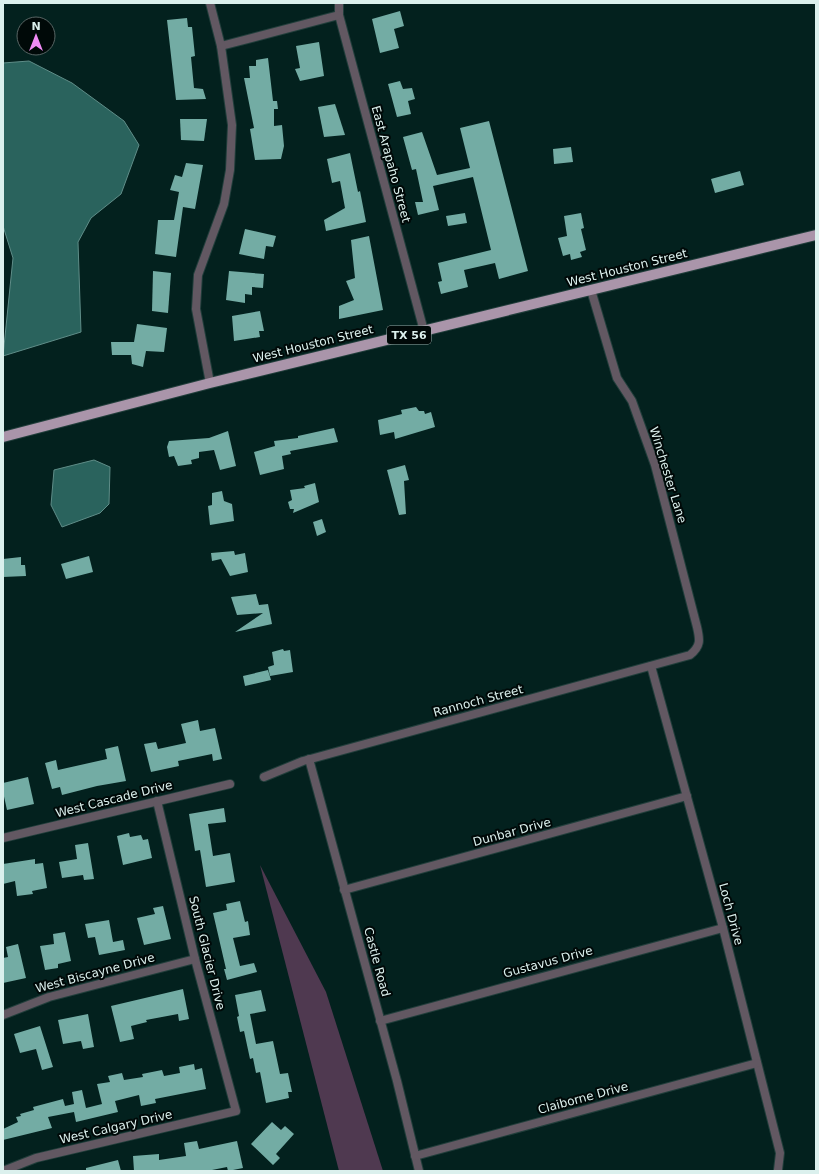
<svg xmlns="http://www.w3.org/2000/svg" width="819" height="1174" viewBox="0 0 819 1174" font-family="'DejaVu Sans',sans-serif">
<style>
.green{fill:#4f3950}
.water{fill:#2a635d;stroke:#5f8d88}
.building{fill:#73aca4}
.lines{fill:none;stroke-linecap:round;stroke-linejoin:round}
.minor-casing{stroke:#213e3b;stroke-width:10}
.primary-casing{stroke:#213e3b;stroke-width:12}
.minor{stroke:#625862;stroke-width:8}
.primary{stroke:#aa95aa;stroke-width:10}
.labels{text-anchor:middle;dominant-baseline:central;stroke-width:4;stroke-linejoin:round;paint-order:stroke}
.shield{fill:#000908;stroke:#99aba8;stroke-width:1}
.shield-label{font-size:11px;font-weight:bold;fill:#dbf0ed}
.street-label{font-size:12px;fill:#dbf0ed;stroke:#000908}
</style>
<rect width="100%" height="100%" fill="#03211e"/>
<path class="green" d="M 260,865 L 326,992 L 383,1171 L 339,1171 Z"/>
<g class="water">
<path d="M 29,61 L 72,83 L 124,121 L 139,145 L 121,194 L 91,218 L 78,242 L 81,332 L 3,356 L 13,258 L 3,226 L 3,63 Z"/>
<path d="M 94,460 L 110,467 L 109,504 L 100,513 L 62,527 L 51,505 L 54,470 Z"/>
</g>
<g class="building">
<path d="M 400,11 L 404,26 L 394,29 L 399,48 L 380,53 L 372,19 Z"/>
<path d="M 187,18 L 188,27 L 192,27 L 195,56 L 191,57 L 194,88 L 203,89 L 206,99 L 176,100 L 167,20 Z"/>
<path d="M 319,42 L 324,76 L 300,81 L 295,69 L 300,68 L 296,46 Z"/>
<path d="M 268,58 L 273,101 L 277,101 L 278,109 L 274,109 L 274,126 L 282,125 L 284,146 L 281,159 L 255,160 L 250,129 L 254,128 L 244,78 L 250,78 L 249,66 L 256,66 L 256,60 Z"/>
<path d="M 400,81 L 403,89 L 412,88 L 415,99 L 408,101 L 411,114 L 397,117 L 388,84 Z"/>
<path d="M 335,104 L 345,135 L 324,137 L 318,107 Z"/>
<path d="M 180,119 L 207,119 L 204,141 L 181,140 Z"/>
<path d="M 489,121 L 528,271 L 499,279 L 495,263 L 464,270 L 468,287 L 441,294 L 438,282 L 442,281 L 438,263 L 491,250 L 473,177 L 433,186 L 439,210 L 418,215 L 415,202 L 423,202 L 416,169 L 412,170 L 403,137 L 422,132 L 437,175 L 470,168 L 460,128 Z"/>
<path d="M 571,147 L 573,162 L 554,164 L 553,149 Z"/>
<path d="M 350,153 L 358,192 L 360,191 L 366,222 L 326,231 L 324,220 L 345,208 L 340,181 L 332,183 L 327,159 Z"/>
<path d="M 186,163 L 203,165 L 195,209 L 183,207 L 176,257 L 155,254 L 158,220 L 174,220 L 179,192 L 170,190 L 175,175 L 182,177 Z"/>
<path d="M 740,171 L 744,185 L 715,193 L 711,179 Z"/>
<path d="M 465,213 L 467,223 L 448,226 L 446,216 Z"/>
<path d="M 581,213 L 584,228 L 581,229 L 586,250 L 580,252 L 582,257 L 571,260 L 570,254 L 563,256 L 558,238 L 567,236 L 564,216 Z"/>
<path d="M 245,229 L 276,236 L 273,247 L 266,246 L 264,259 L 239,254 Z"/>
<path d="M 369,236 L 383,310 L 339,319 L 339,306 L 354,300 L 346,281 L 355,278 L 351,240 Z"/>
<path d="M 153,271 L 171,273 L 168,313 L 152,311 Z"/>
<path d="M 229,271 L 264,274 L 263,288 L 252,287 L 252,295 L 245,294 L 245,303 L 226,300 Z"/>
<path d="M 260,311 L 264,331 L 259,331 L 260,337 L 234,341 L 232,316 Z"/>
<path d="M 137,324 L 167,328 L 164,352 L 146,351 L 143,367 L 132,364 L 131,355 L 112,355 L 111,342 L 134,342 Z"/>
<path d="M 416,407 L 419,411 L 424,411 L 425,414 L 431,412 L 435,427 L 395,439 L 394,432 L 380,435 L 378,420 L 402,414 L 401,410 Z"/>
<path d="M 334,428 L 338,442 L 290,451 L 291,454 L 282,456 L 284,469 L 260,475 L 254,452 L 275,446 L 274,441 L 298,438 L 298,436 Z"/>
<path d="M 228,431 L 236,466 L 220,470 L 214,450 L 199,452 L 199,458 L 191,460 L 192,464 L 178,466 L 174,456 L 169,457 L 167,447 L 169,441 L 209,438 Z"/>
<path d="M 405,465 L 409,480 L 404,481 L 406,514 L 399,515 L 387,470 Z"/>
<path d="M 315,483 L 319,502 L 293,513 L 294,509 L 290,509 L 288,502 L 292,500 L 290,490 L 305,488 L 304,486 Z"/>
<path d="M 222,491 L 224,501 L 232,504 L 234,521 L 210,525 L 208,506 L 212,505 L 212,493 Z"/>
<path d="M 322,519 L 326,532 L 317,536 L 313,522 Z"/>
<path d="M 234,551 L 235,555 L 245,553 L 248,572 L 230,576 L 221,559 L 212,561 L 211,553 Z"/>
<path d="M 89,556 L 93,572 L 66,579 L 61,564 Z"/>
<path d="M 21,557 L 21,565 L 25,565 L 26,576 L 3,577 L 3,559 Z"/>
<path d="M 256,594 L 259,605 L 268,604 L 272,624 L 235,632 L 263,613 L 237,615 L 231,597 Z"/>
<path d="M 283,649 L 284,651 L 290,650 L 293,672 L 270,676 L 268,667 L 274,665 L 272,652 Z"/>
<path d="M 268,670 L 271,680 L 245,686 L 243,676 Z"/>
<path d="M 198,720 L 200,731 L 215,728 L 222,759 L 213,761 L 212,754 L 178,761 L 179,766 L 151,772 L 144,744 L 156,742 L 158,749 L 186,743 L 181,724 Z"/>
<path d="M 118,746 L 126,781 L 97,786 L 62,795 L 60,787 L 52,789 L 45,763 L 56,760 L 58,770 L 107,759 L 105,749 Z"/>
<path d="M 28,777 L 34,804 L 7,810 L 3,792 L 3,783 Z"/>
<path d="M 224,808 L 226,822 L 208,824 L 213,856 L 230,853 L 235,882 L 206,887 L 200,850 L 195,851 L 189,814 Z"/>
<path d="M 129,833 L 130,837 L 141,835 L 143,840 L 148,839 L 152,858 L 123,865 L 117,836 Z"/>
<path d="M 88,843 L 94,879 L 84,880 L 83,875 L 62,878 L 59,862 L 77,859 L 75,845 Z"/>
<path d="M 35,859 L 35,864 L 43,863 L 47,888 L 32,891 L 33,894 L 17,896 L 15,881 L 3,884 L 3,864 Z"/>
<path d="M 240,901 L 245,922 L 248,921 L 250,935 L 233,938 L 240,966 L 254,963 L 257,972 L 227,980 L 224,969 L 226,969 L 213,913 L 227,910 L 226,904 Z"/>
<path d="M 163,906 L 171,939 L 144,945 L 137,918 L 155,914 L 153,908 Z"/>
<path d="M 109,920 L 113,942 L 123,940 L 125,950 L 99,955 L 95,937 L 88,938 L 85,924 Z"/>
<path d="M 65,932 L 71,961 L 58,964 L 58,968 L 45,970 L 40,946 L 54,944 L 53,934 Z"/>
<path d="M 18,944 L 26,978 L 3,983 L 3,958 L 8,957 L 6,947 Z"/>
<path d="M 183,989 L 189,1019 L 179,1021 L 178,1014 L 146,1020 L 147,1022 L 131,1026 L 134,1039 L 120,1042 L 111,1006 Z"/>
<path d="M 261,990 L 266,1011 L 250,1014 L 256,1044 L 273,1041 L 280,1074 L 288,1073 L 292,1092 L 288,1092 L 289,1098 L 266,1103 L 260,1072 L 256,1073 L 253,1058 L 250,1059 L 244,1031 L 240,1032 L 237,1017 L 239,1016 L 235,995 Z"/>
<path d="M 88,1014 L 94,1047 L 83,1049 L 81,1041 L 63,1044 L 58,1020 Z"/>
<path d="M 40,1026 L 53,1067 L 42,1070 L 36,1049 L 20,1053 L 14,1034 Z"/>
<path d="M 194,1064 L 195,1070 L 202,1068 L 206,1089 L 155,1099 L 156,1103 L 141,1106 L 139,1095 L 115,1101 L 118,1112 L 76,1122 L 74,1112 L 48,1117 L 52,1128 L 3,1140 L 3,1129 L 18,1122 L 16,1117 L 21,1116 L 20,1114 L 34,1110 L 33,1107 L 63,1099 L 65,1106 L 74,1104 L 72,1092 L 82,1090 L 86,1108 L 102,1104 L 97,1084 L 110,1082 L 108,1076 L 122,1073 L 124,1080 L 143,1077 L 142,1074 L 162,1070 L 164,1076 L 180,1073 L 179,1067 Z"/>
<path d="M 272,1122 L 281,1130 L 285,1126 L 294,1134 L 276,1154 L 280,1158 L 273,1165 L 251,1144 Z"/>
<path d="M 197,1141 L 199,1149 L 237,1141 L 243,1168 L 228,1171 L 227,1167 L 207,1171 L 134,1171 L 133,1156 L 159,1154 L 159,1160 L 186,1156 L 184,1143 Z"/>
<path d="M 118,1160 L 121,1171 L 86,1171 L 86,1168 Z"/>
</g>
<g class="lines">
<defs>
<g id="minor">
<path d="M 339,3 L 339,15 L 424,331"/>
<path d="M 221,46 L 339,15"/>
<path d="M 210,383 L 196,309 L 198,275 L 224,204 L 230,170 L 232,125 L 221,46 L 210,3"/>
<path d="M 651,666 L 723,928 L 780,1153 L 778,1170"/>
<path d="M 309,759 L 397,1081 L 419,1171"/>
<path d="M 264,777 L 303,761 L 690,655 C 701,646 700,640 697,627 L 655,465 L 632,401 L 617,378 L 591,290"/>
<path d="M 3,838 L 230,784"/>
<path d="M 344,890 L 687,796"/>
<path d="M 3,1015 L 49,997 L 195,959"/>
<path d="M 380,1021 L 723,928"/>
<path d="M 415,1156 L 757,1063"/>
<path d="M 3,1171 L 36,1158 L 236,1111 L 195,959 L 157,801"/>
</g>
<path id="primary" d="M 3,437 L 210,383 L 816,235"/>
</defs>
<use href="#minor" class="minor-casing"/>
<use href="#primary" class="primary-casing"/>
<use href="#minor" class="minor"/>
<use href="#primary" class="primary"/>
</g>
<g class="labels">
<rect class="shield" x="387" y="326" width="44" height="18" rx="3"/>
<g class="shield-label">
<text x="409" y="335">TX 56</text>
</g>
<g class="street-label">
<text transform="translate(391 164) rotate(75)">East Arapaho Street</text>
<text transform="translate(627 268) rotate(-14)">West Houston Street</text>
<text transform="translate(313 344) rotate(-14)">West Houston Street</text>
<text transform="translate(668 475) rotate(73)">Winchester Lane</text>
<text transform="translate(478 701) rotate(-15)">Rannoch Street</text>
<text transform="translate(114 799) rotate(-14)">West Cascade Drive</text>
<text transform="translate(512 832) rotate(-15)">Dunbar Drive</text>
<text transform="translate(731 914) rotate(75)">Loch Drive</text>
<text transform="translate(207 953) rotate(76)">South Glacier Drive</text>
<text transform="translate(377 962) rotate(75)">Castle Road</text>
<text transform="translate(548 962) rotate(-15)">Gustavus Drive</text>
<text transform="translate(95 973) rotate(-15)">West Biscayne Drive</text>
<text transform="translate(583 1098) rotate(-15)">Claiborne Drive</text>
<text transform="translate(116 1127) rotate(-13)">West Calgary Drive</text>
</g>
</g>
<rect width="819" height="1174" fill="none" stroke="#dbf0ed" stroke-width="8"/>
<g transform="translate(36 36)"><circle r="19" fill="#000908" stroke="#586564"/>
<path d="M0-3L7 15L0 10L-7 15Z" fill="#f08bf5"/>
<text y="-6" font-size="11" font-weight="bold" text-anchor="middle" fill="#dbf0ed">N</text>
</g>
</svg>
